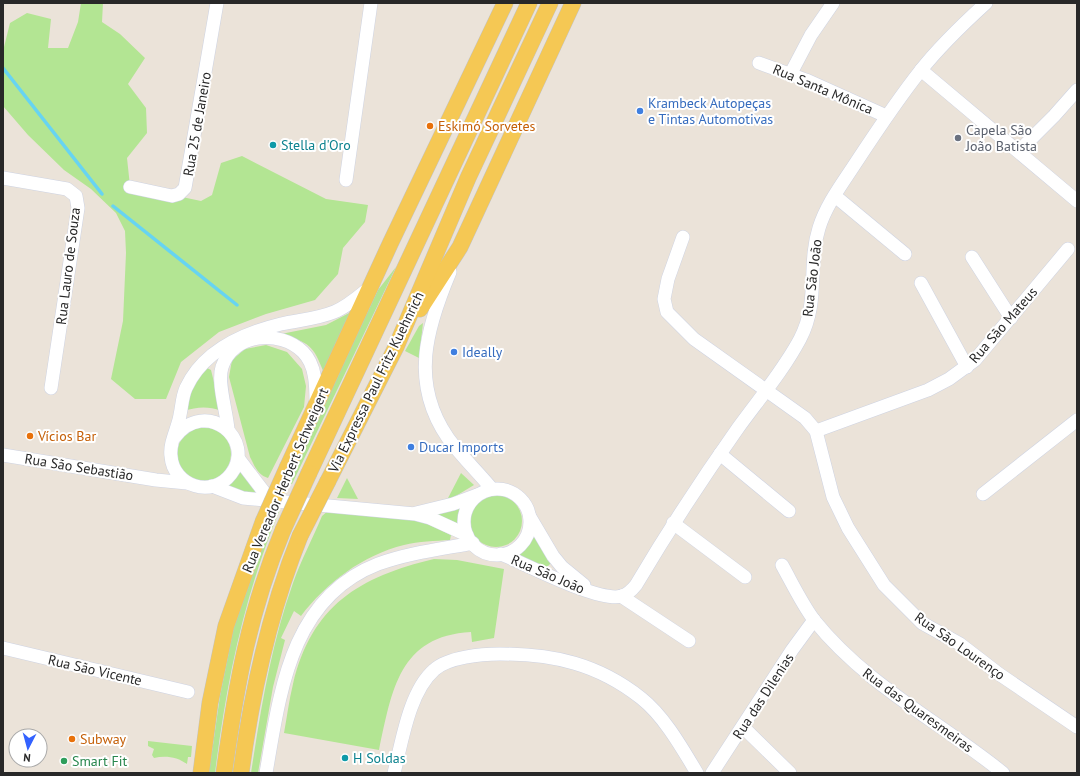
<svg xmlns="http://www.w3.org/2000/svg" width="1080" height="776" viewBox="0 0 1080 776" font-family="'PT Sans',sans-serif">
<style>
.green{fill:#b3e593}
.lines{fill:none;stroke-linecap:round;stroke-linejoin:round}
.stream{stroke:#67d4f2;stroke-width:3.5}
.minor-casing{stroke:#ced3e2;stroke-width:14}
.major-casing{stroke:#c3c3c3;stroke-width:17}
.minor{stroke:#fff;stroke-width:13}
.major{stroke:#f5c854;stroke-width:16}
.major-bridge-casing{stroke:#c3c3c3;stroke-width:17;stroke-linecap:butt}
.major-bridge{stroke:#f5c854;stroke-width:16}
.shop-dot{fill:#3f7fe0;stroke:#fff;stroke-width:1.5}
.food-dot{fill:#e8710a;stroke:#fff;stroke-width:1.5}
.worship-dot{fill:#6b7280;stroke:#fff;stroke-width:1.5}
.culture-dot{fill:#0f9aa8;stroke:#fff;stroke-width:1.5}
.leisure-dot{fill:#2e9e5b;stroke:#fff;stroke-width:1.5}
.labels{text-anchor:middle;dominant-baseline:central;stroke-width:4;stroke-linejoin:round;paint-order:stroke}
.street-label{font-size:14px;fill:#282828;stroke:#fff}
.shop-label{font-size:14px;fill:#366cbe;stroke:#fff;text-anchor:start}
.food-label{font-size:14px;fill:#c56008;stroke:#fff;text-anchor:start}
.worship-label{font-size:14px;fill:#5b616d;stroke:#fff;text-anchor:start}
.culture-label{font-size:14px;fill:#0d838f;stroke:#fff;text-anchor:start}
.leisure-label{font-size:14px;fill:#27864d;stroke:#fff;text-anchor:start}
</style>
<rect width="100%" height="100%" fill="#ebe3d9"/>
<g class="green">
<path d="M 81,3 L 103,3 L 102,22 L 120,34 L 145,58 L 128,84 L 146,108 L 147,133 L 127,158 L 130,186 L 201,201 L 212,195 L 221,163 L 242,156 L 326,199 L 368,205 L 365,222 L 343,248 L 338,274 L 315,300 L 266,314 L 219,332 L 181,362 L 166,399 L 135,399 L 111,379 L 123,321 L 126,253 L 125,231 L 116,213 L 91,189 L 64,170 L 28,135 L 3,106 L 3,51 L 10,23 L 27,13 L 51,19 L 48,48 L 68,48 L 78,22 Z"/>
<path d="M 396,267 L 292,484 L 287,482 L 378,290 Z"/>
<path d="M 355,310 L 324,373 C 313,345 310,343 281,334 L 326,325 Z"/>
<path d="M 423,323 L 419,358 L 405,351 L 419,326 Z"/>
<path d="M 266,345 L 287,352 L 302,369 L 306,386 L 304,407 L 268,478 C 258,475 255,467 250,457 L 229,377 L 232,360 L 245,349 Z"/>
<path d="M 207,368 L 211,370 L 221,411 C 208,406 197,407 184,411 L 192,384 Z"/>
<circle cx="204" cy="454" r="27"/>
<path d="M 240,472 L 259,493 L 257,495 L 223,486 Z"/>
<path d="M 461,473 L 474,485 L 446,502 Z"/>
<path d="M 347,478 L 358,499 L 337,498 Z"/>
<circle cx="496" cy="521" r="26"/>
<path d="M 277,506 L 281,507 C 244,595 227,679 215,773 L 209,773 L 220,696 L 236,617 Z"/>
<path d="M 464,506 L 462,527 L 436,515 Z"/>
<path d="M 329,510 L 411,516 L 451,535 L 450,540 C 435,541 419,541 404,545 C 363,555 326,583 301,616 L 294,611 L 281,638 L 285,640 L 273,687 L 258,773 L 251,773 C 261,708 271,645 293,583 C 301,560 313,538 322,516 Z"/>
<path d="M 535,533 L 552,562 L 546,568 L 517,555 L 529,543 Z"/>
<path d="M 434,559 L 457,560 L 504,569 L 494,638 L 472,642 L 471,632 C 399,636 392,690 379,750 L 284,733 C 287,717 289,700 293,684 C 312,605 359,577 434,559 Z"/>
<path d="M 148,741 L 192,746 L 191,757 L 188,757 L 187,764 C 178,757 165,755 154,758 L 152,755 L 154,749 L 148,746 Z"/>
</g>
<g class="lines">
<g class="stream">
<path d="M 3,68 L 102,194"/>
<path d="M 113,206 L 237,305"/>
</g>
<defs>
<g id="minor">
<path d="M 759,63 L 806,80 L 886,116"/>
<path d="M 921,70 L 1077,201"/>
<path d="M 791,73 L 811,35 L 833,3"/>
<path d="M 1019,151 L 1054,116 L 1077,90"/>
<path d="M 3,178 L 67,189 L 76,196 L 78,208 L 51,388"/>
<path d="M 346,180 L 371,3"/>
<path d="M 130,187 L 172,196 L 179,194 L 185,188 L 217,3"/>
<path d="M 835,196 L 905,254"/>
<path d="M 683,237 L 668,279 L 664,299 L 667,312 L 694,339 L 805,418 L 816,431 L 833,497 L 848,528 L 884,585 L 922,623 L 960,644 L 999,674 L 1077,727"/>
<path d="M 972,257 L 1011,318"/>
<path d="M 450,272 C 426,329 410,383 448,438 C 461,456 478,472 492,489"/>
<path d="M 921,283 L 967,367"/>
<path d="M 228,430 C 227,413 217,383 222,367 C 233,333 280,329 303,352 C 316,365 316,386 316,403"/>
<path d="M 816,431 L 928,390 L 949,379 L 975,360 L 1068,249"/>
<path d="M 175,437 C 206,397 257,440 231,474 C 212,499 173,486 171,456 C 169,443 178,428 180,415 C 182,406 182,397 186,388 C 203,351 244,333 281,324 C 299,320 317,319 334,312 C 347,307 358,297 369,288"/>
<path d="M 720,454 L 789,511"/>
<path d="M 3,455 L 156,480 L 187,483"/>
<path d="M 238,458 L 270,500"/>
<path d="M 212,486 L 243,498 L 415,514 L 430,518 L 467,535"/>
<circle cx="497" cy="522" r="33"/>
<path d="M 983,494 L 1077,420"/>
<path d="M 416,513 L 453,504 L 477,495"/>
<path d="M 530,517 L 553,556 L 562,567 L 584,585"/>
<path d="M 673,523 L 745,577"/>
<path d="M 501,554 C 526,564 599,603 622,596 C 628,594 632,590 636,585 C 668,531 702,479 738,428 C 759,399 783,371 800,339 C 820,301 807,266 819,228 C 826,205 842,184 855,164 C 876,132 897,100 921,70 C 940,46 963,24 986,3"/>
<path d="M 782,565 C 792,583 802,604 814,620 C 866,685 940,722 1003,773"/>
<path d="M 621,596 L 689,641"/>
<path d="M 3,648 L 188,692"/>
<path d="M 743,727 L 790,773"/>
<path d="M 266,773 C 280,693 290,598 378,564 C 408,553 441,549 473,543"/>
<path d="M 394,773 C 402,742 409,692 434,670 C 448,657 482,654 500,654 C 554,654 598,664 641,698 C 664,716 682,748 697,773"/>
<path d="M 712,773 L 792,650 L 814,620"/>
</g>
<g id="major">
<path d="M 420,309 L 460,247 L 573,3"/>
<path d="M 288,466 L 390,244 L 505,3"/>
<path d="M 309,473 L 529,3"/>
<path d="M 328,481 L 396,347 L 468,178 L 550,3"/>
<path d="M 201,773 L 210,703 L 226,626 L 263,522"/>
<path d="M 224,773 C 236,686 249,612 283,530"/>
<path d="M 241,773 C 252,691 269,613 300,536"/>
</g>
</defs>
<use href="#minor" class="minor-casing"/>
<use href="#major" class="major-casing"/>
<use href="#minor" class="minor"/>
<use href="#major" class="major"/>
<defs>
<g id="major-bridge">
<path d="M 263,522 L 288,466"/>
<path d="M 283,530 L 309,473"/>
<path d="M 300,536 L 328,481"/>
</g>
</defs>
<use href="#major-bridge" class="major-bridge-casing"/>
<use href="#major-bridge" class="major-bridge"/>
</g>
<g class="shop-dot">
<circle cx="640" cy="111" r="4"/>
<circle cx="454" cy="352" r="4"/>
<circle cx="411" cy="447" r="4"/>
</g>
<g class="food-dot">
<circle cx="430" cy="126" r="4"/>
<circle cx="30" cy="436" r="4"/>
<circle cx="72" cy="739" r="4"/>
</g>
<circle class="worship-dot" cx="958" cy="138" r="4"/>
<g class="culture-dot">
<circle cx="273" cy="145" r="4"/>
<circle cx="345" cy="758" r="4"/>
</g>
<circle class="leisure-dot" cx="64" cy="761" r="4"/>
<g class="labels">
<g class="street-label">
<text transform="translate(823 89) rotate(23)">Rua Santa Mônica</text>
<text transform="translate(197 124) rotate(-80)">Rua 25 de Janeiro</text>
<text transform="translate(68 266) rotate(-83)">Rua Lauro de Souza</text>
<text transform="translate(812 278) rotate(-83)">Rua São João</text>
<text transform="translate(1003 325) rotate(-49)">Rua São Mateus</text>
<text transform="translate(376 382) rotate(-64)">Via Expressa Paul Fritz Kuehnrich</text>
<text transform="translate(79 467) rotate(9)">Rua São Sebastião</text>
<text transform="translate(285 480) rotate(-67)">Rua Vereador Herbert Schweigert</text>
<text transform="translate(548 574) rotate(23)">Rua São João</text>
<text transform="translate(960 646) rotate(35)">Rua São Lourenço</text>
<text transform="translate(95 670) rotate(13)">Rua São Vicente</text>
<text transform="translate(763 696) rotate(-57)">Rua das Dilenias</text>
<text transform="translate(918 710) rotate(36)">Rua das Quaresmeiras</text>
</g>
<g class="shop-label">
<text x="648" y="103">Krambeck Autopeças<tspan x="648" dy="16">e Tintas Automotivas</tspan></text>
<text x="462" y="352">Ideally</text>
<text x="419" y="447">Ducar Imports</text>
</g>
<g class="food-label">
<text x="438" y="126">Eskimó Sorvetes</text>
<text x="38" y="436">Vícios Bar</text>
<text x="80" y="739">Subway</text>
</g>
<g class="worship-label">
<text x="966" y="130">Capela São<tspan x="966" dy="16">João Batista</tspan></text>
</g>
<g class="culture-label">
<text x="281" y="145">Stella d'Oro</text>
<text x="353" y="758">H Soldas</text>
</g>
<g class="leisure-label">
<text x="72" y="761">Smart Fit</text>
</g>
</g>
<rect width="1080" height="776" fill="none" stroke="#282828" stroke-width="8"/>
<g transform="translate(28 748) rotate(186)"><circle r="19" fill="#ffffff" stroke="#a9a9a9"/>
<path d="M0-3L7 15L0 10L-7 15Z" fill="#3362ff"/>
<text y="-6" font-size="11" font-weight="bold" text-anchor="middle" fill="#282828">N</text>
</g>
</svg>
